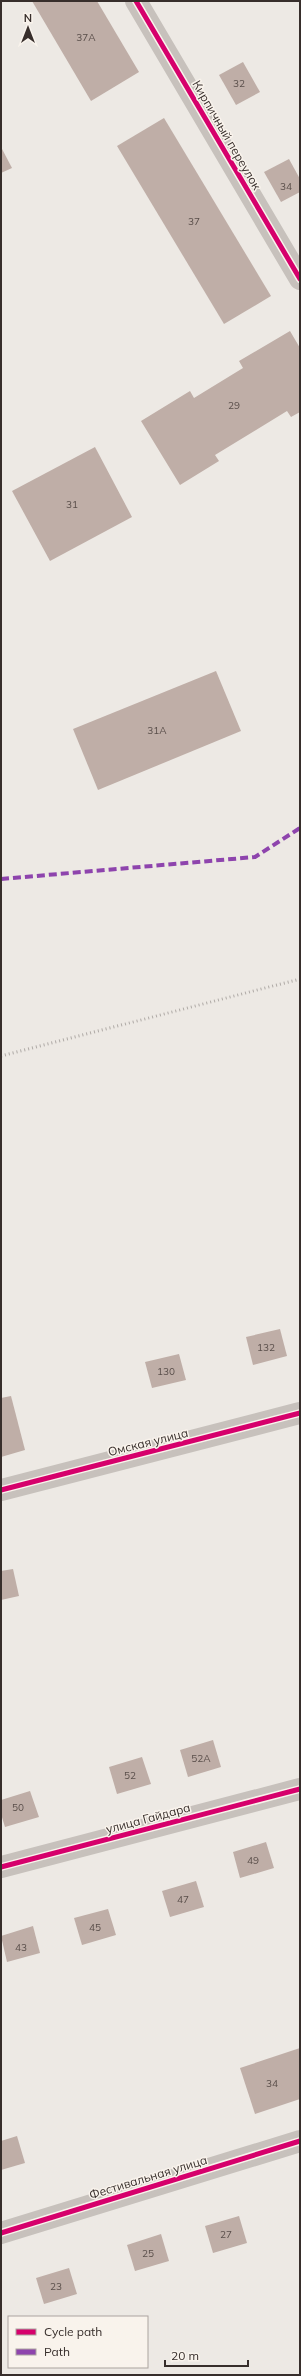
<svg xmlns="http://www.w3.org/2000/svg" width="301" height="2376" viewBox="0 0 301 2376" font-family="Mulish,sans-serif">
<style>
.building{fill:#bfaea7}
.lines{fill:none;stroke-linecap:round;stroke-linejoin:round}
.street{stroke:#c7c1bc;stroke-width:22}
.rail{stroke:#afaaa6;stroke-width:3;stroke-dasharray:1 3;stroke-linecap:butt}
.quiet{stroke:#8e44ad;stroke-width:4;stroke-dasharray:8 4;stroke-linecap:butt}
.cycleway-casing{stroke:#f9f3ec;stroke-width:8}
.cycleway{stroke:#d6006c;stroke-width:5}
.labels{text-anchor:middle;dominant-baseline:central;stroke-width:3;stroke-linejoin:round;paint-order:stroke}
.number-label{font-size:10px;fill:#594e4a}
.street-label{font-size:12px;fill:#372e2b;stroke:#f9f3ec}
</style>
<rect width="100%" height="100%" fill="#ede9e4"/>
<g class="building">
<path d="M 32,1 L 97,1 L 139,72 L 91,101 Z"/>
<path d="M 243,62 L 260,92 L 236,105 L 219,75 Z"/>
<path d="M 164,118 L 271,296 L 224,324 L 117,146 Z"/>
<path d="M 1,147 L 12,168 L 1,173 Z"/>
<path d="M 289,159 L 300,179 L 300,192 L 281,202 L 264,172 Z"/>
<path d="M 290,331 L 300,348 L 300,412 L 291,417 L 287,411 L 215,455 L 219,461 L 180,485 L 141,421 L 190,391 L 194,398 L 243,368 L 239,361 Z"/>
<path d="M 95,447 L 132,517 L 50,561 L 12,491 Z"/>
<path d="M 216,671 L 241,731 L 98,790 L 73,729 Z"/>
<path d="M 280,1329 L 287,1356 L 253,1365 L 246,1337 Z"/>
<path d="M 179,1354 L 186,1380 L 152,1388 L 145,1362 Z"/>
<path d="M 11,1396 L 25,1450 L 1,1457 L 1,1398 Z"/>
<path d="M 13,1569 L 19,1596 L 1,1600 L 1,1571 Z"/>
<path d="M 213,1740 L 221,1767 L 188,1777 L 180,1750 Z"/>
<path d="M 142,1757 L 151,1784 L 117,1794 L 109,1767 Z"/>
<path d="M 30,1791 L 39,1817 L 5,1827 L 1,1814 L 1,1800 Z"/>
<path d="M 266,1842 L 274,1868 L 240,1878 L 233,1852 Z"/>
<path d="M 196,1881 L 204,1907 L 170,1917 L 162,1891 Z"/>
<path d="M 108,1909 L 116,1935 L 82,1945 L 74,1918 Z"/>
<path d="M 33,1926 L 40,1953 L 7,1962 L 1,1936 Z"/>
<path d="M 300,2048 L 300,2099 L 255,2114 L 240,2068 Z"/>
<path d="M 17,2136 L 25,2163 L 1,2170 L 1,2141 Z"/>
<path d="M 239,2216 L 247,2243 L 213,2253 L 205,2226 Z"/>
<path d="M 161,2234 L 169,2261 L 135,2271 L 127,2245 Z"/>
<path d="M 69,2268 L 77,2294 L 44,2304 L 36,2278 Z"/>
</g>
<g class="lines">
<g class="street">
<path d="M 136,1 L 300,279"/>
<path d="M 1,1490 L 300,1413"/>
<path d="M 1,1867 L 300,1789"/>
<path d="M 1,2233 L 300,2141"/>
</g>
<path class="rail" d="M 1,1056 L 300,979"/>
<path class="quiet" d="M 1,879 L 255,857 L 300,828"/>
<defs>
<g id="cycleway">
<path d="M 136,1 L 300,279"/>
<path d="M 1,1490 L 300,1413"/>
<path d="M 1,1867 L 300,1789"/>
<path d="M 1,2233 L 300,2141"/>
</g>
</defs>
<use href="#cycleway" class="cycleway-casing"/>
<use href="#cycleway" class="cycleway"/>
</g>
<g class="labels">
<g class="number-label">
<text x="86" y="37">37А</text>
<text x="239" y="83">32</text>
<text x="286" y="186">34</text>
<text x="194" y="221">37</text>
<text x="234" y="405">29</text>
<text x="72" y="504">31</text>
<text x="157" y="730">31А</text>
<text x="266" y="1347">132</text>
<text x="166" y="1371">130</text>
<text x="201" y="1758">52А</text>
<text x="130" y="1775">52</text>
<text x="18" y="1807">50</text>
<text x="253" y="1860">49</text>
<text x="183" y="1899">47</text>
<text x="95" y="1927">45</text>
<text x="21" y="1947">43</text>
<text x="272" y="2083">34</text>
<text x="226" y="2234">27</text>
<text x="148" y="2253">25</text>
<text x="56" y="2286">23</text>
</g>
<g class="street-label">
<text transform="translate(227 135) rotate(60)">Кирпичный переулок</text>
<text transform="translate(148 1442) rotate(-14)">Омская улица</text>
<text transform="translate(148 1818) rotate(-15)">улица Гайдара</text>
<text transform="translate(148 2177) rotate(-17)">Фестивальная улица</text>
</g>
</g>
<rect width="301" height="2376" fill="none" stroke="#372e2b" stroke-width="4"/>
<rect x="8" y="2316" width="140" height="52" fill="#f9f3ec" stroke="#aba49f"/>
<rect x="16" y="2329" width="20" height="6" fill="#d6006c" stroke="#aba49f"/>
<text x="44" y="2336" font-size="12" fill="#372e2b">Cycle path</text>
<rect x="16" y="2349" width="20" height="6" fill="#8e44ad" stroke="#aba49f"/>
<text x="44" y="2356" font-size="12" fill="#372e2b">Path</text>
<g transform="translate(28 28)" stroke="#f9f3ec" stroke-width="3" paint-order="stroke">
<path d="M0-3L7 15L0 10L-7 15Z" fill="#372e2b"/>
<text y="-6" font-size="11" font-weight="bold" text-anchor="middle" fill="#372e2b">N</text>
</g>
<path d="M165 2360v6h83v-6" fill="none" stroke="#372e2b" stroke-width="2"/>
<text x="171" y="2360" font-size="12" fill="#372e2b" stroke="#f9f3ec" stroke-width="3" paint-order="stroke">20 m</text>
</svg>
